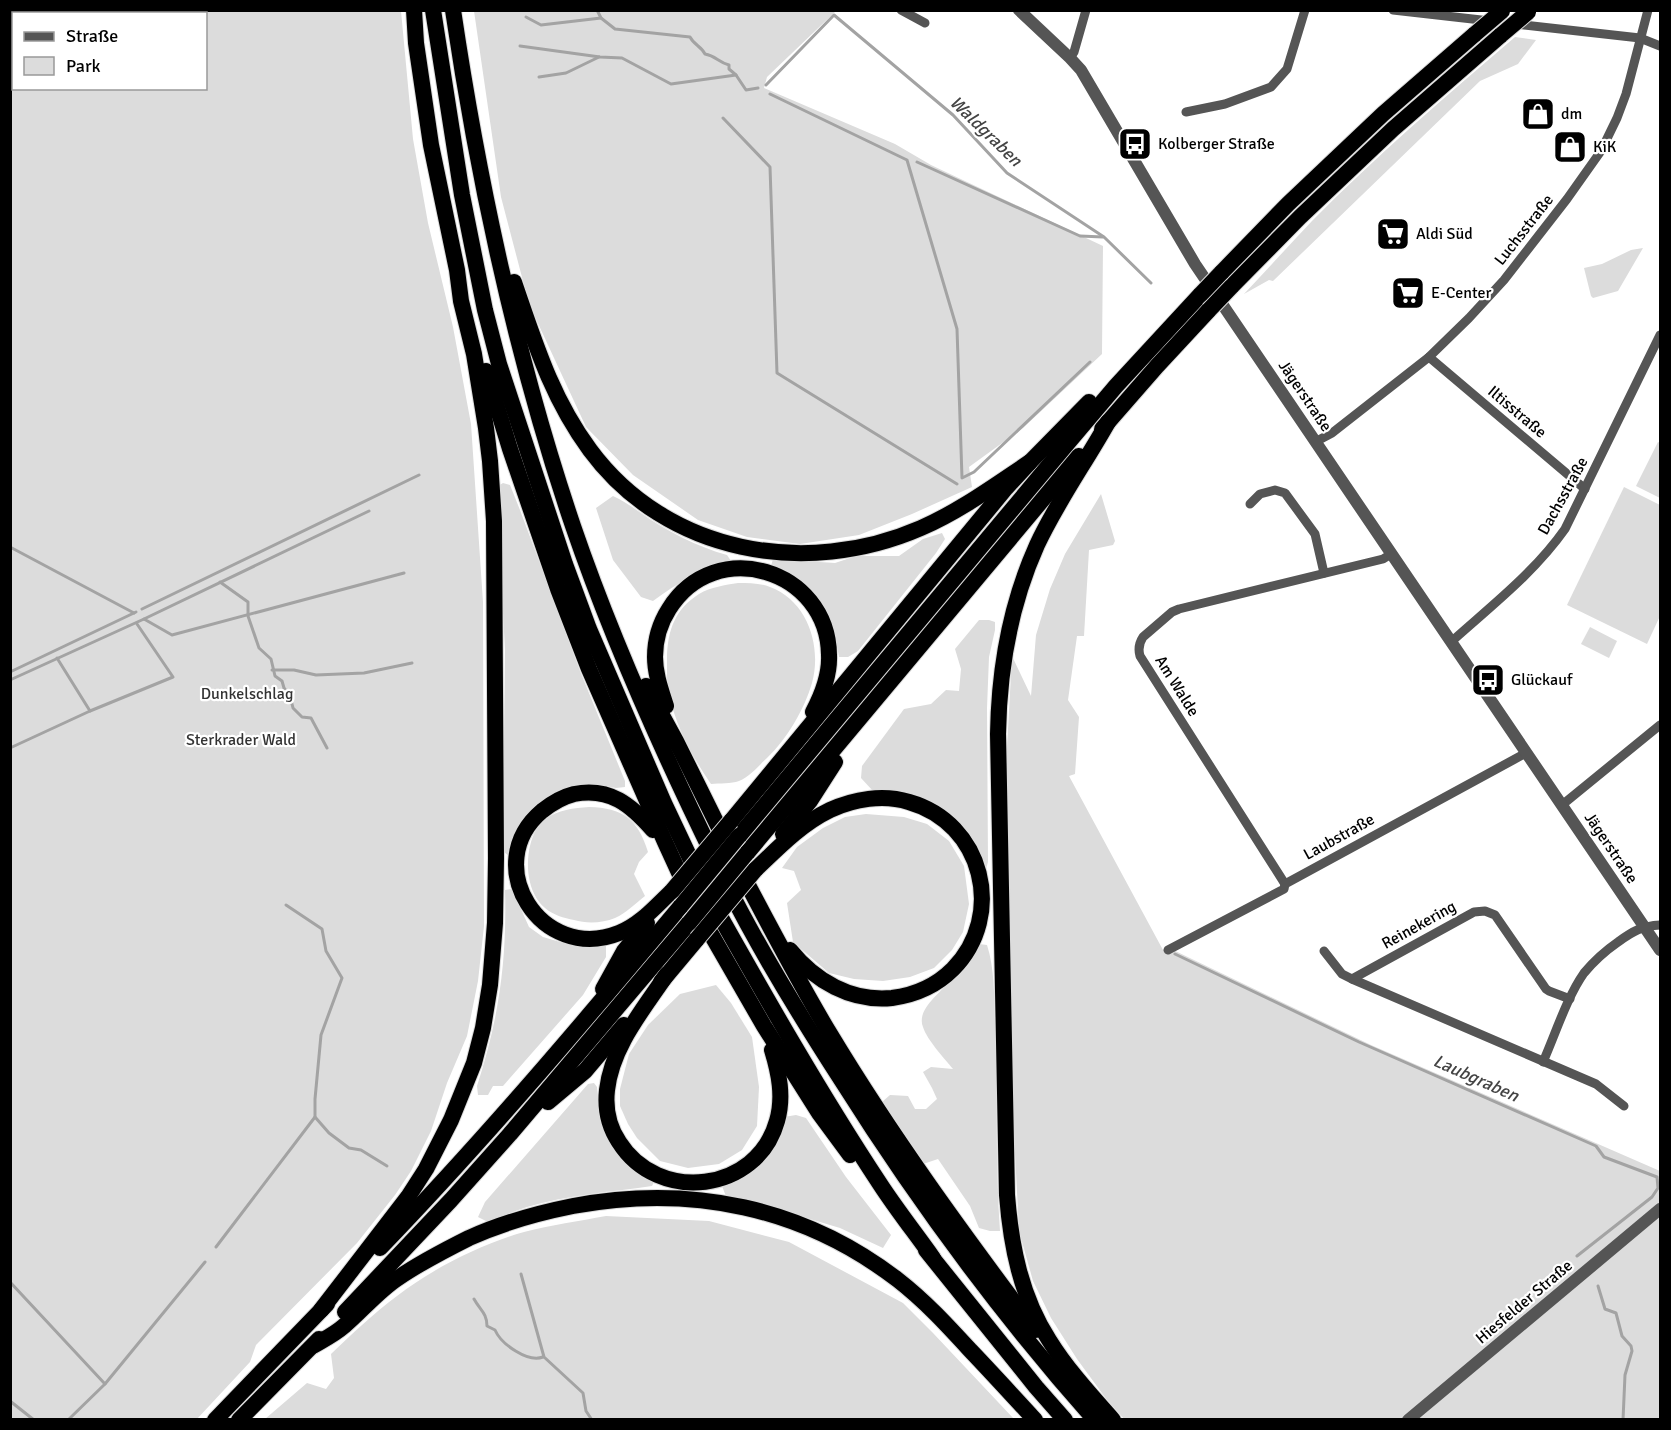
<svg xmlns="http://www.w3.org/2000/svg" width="1671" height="1430" viewBox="0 0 1671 1430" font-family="Signika,sans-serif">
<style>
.green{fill:#dcdcdc;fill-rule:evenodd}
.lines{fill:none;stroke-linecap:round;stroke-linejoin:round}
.stream{stroke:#a3a3a3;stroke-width:3}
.motorway-casing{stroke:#dbdbdb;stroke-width:18}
.minor{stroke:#555;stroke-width:9}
.tertiary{stroke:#555;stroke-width:12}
.motorway{stroke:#000;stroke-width:16}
.motorway-bridge-casing{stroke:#dbdbdb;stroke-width:18;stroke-linecap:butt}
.motorway-bridge{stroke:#000;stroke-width:16}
.labels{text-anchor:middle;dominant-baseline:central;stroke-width:4.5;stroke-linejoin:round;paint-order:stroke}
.poi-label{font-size:16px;fill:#000;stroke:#fff;text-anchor:start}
.street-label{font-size:16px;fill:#000;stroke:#fff}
.park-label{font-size:16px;fill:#333;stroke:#fff}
.water-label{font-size:18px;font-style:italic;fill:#444;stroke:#fff}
</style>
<rect width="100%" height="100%" fill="#fff"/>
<g class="green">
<path d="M 10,11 L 401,11 L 413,139 L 428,223 L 453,327 L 471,424 L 483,602 L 484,926 L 478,981 L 467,1036 L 447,1083 L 431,1131 L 411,1171 L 395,1195 L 357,1243 L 256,1345 L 250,1362 L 197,1419 L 11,1419 ZM 14,14 L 206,14 L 206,88 L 14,88 Z"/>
<path d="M 474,11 L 836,11 L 767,77 L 764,88 L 895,144 L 931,165 L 1103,246 L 1102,354 L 1023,428 L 969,467 L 972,487 L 912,514 L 859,535 L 800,544 L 747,537 L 698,520 L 633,475 L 586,427 L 529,304 L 501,197 Z"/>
<path d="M 1515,37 L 1536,40 L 1518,64 L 1480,81 L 1273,281 L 1269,280 L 1244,294 C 1267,270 1289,245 1312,221 C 1376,156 1446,96 1515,37 Z"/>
<path d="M 1643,248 L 1618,291 L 1593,298 L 1591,296 L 1584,268 L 1602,264 L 1631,250 Z"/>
<path d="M 1658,442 L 1660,443 L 1660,498 L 1636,486 Z"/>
<path d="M 503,483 L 510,485 L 520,510 L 580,671 L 625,781 L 625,787 L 616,788 L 600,785 L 585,787 L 554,796 L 509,856 L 504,852 L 503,843 L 505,650 L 497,500 L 498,486 Z"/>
<path d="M 1624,487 L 1660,505 L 1660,616 L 1647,644 L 1567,605 Z"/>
<path d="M 1101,494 L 1115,541 L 1113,545 L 1089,550 L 1084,636 L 1077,636 L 1068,700 L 1079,717 L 1075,774 L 1069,776 L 1163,950 L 1169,948 L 1371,1045 L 1660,1171 L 1660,1419 L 1125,1420 L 1107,1400 L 1077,1359 L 1051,1318 L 1033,1281 L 1019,1231 L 1014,1134 L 1006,765 L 1012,656 L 1031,696 L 1036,635 L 1050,589 L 1065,554 Z"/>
<path d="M 613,496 C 624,501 632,507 641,513 C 666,531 698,547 727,555 L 731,561 C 702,569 677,583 653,601 L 641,597 L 613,560 L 596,508 Z"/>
<path d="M 942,533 L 945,539 L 936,553 L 858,651 L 848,657 L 839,657 C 832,603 818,591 771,566 L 773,559 L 835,563 L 856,556 L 899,556 L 923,539 Z"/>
<path d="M 738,583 C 749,583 760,583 770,587 C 808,601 822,647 812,683 C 804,710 787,739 767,758 C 759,765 750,777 739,781 C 731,784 720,783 711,784 C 690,754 670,716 667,679 C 667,672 667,664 667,656 C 668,630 675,609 699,594 C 711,587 725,585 738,583 Z"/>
<path d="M 979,620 L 989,620 L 995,622 L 995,630 L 989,657 L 987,708 L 988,862 L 986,869 L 979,851 L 968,834 L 932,803 L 908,793 L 873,791 L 861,778 L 862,766 L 904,709 L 931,704 L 946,690 L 959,691 L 961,669 L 955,649 Z"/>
<path d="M 1590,627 L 1617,641 L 1609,658 L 1581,644 Z"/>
<path d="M 589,807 C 623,808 638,819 648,852 L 639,862 L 634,874 L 645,896 C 636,903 626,913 615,918 C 603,923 587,924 574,920 C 564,918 553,915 545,908 C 527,893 525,863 531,842 C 533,835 538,824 545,819 C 558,810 574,808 589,807 Z"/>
<path d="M 866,814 L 904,817 L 927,824 L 949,841 L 964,866 L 969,904 L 963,932 L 952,950 L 934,968 L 910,977 L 883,981 L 854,979 L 829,973 L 793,942 L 787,903 L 801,890 L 794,871 L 782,868 L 797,847 L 823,828 L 845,817 Z"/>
<path d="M 512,889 L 529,927 L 543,937 L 567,944 L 590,948 L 606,945 L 606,957 L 583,995 L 503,1086 L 493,1086 L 488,1095 L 478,1095 L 477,1086 C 499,1018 507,961 505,890 Z"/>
<path d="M 979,944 L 987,945 C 995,970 994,998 995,1023 C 998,1092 995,1162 1000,1231 L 990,1231 L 979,1228 L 970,1206 L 938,1159 L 923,1164 L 882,1102 L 890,1095 L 908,1096 L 915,1109 L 926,1109 L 937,1099 L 932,1088 L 923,1072 L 931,1067 L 953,1069 C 945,1059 927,1040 923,1027 C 916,1010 940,993 950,981 C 959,969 969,956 979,944 Z"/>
<path d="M 716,985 L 731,1003 L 752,1037 L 759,1087 L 757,1126 L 742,1150 L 719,1164 L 688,1168 L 660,1161 L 637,1138 L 628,1124 L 620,1106 L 620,1089 L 629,1054 L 648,1025 L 680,994 Z"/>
<path d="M 594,1083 L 597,1087 L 599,1109 L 654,1182 L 652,1186 C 610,1192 567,1195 527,1207 C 514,1211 501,1217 488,1222 L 478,1217 L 485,1202 L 588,1084 Z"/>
<path d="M 796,1115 L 806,1118 L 846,1177 L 891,1235 L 883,1248 L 840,1228 L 780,1210 L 727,1199 L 722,1186 L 784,1117 Z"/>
<path d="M 606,1216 L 709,1221 L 789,1242 L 903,1303 L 933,1333 L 1014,1419 L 265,1419 L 307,1383 L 326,1389 L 334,1378 L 331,1354 C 352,1334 373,1314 397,1296 C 432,1269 481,1244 524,1232 C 551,1225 579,1221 606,1216 Z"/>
</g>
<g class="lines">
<g class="stream">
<path d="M 597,10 L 601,18 L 615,29 L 690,37 C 694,45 701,46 705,54 C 716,56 718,62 729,65 L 729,69 L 736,75 L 746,90 L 758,88"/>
<path d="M 526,17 L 541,25 L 601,18"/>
<path d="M 520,46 L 600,57 L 622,58 L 671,84 L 736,75"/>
<path d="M 539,77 L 566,73 L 599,57"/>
<path d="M 766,85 L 834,15 L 953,115 L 1007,173 L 1104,237 L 1151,283"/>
<path d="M 770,94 L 907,160 L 957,329 L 962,478 L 974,472 L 1090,362"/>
<path d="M 723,118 L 770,167 L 777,373 L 957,484"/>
<path d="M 917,162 L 1080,236 L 1103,237"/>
<path d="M 10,547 L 134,613"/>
<path d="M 220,582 L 248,602 L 248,616 L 259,648 L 271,659 L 275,676 L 282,681 L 284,688 L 290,696 L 293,708 L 302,717 L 311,718 L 327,748"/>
<path d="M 142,609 L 419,475"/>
<path d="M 144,619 L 369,511"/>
<path d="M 57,658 L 90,711"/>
<path d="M 272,670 L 294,670 L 316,675 L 364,673 L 412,663"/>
<path d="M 10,672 L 136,612"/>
<path d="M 10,680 L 144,619 L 172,635 L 404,573"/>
<path d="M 10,748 L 90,711 L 173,677 L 137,624"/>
<path d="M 1175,954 L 1359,1042 L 1596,1146 L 1604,1157 L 1657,1177 L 1658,1188 L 1652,1197 L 1577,1256"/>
<path d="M 315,1117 L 329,1133 L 349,1148 L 361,1150 L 387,1166"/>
<path d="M 216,1247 L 315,1117 L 315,1099 L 321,1035 L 342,978 L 326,951 L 322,929 L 286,905"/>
<path d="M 521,1274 L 544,1357 L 583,1393 L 586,1411 L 592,1420"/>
<path d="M 10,1282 L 105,1384"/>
<path d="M 1598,1286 L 1605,1309 L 1616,1313 L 1622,1336 L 1631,1346 L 1632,1351 L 1625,1375 L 1623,1420"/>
<path d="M 474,1299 C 480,1310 487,1313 487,1326 L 495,1330 C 501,1344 528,1363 543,1357"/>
<path d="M 10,1401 L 34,1420"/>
<path d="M 68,1420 L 105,1384 L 205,1262"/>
</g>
<defs>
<g id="motorway">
<path d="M 433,10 L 462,195 L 485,310 L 499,364 L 565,564 L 589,629 L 664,803 L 699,877"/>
<path d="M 453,10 C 479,185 516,358 573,526 C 612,640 662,751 715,859"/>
<path d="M 1221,273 L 1288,204 L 1383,114 L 1475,34"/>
<path d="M 514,282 C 535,343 551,397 590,450 C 667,554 806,578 921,528 C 960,511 994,486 1030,462"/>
<path d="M 1231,287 L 1300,217 L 1393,129 L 1501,35"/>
<path d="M 486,371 L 510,449 L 558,589 L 589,669 L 665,842 L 692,901 L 764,1026 L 819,1113 L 850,1155"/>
<path d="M 1108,422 C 1085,463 1057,502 1037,545 C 1010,605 999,669 998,734 L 1007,1195 C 1011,1246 1021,1297 1049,1340 C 1067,1369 1090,1394 1113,1420"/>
<path d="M 1102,429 L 1157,366 L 1209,310"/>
<path d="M 646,686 L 676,741 L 727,844"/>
<path d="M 666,706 C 661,690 655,674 655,657 C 655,640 660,623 669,609 C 715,535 828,569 829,655 C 830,675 822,695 813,712"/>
<path d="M 731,821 L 1006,488 L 1030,462 L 1089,402"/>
<path d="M 653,830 C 631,805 610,787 574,794 C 562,797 552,803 542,811 C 479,864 541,964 619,933 C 640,925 656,906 672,891"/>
<path d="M 783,834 L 810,801 L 835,762"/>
<path d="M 739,836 L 1066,445 L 1116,386 L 1201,294"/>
<path d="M 747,853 L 1079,456"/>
<path d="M 740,870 C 769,925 798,981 830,1034 C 892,1137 963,1234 1035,1330"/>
<path d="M 755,870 C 778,848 801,824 830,810 C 854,799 883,794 909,802 C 983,823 1006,915 953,969 C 936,986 915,995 892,998 C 851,1002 815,981 790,950"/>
<path d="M 727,885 C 760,951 802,1019 842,1081 C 917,1200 1001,1314 1095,1420"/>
<path d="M 712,902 C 766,998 820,1093 880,1184 C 897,1210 916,1234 933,1258"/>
<path d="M 667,974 C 643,1010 612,1046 607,1090 C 605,1108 609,1127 619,1142 C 658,1204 757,1193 777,1121 C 784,1097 779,1073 772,1050"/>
<path d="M 661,982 L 697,939"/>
<path d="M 603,989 L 624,951 L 647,923"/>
<path d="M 548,1102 L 585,1071 L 624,1025"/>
<path d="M 380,1248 C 485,1139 583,1023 681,906"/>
<path d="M 926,1250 L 1036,1387 L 1065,1420"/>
<path d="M 321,1310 L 408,1197 L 426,1169 L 451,1120 L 474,1063 L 483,1028 L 490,985 L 495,923 L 496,858 L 494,521 L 490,461 L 486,428 L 474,354 L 461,301 L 457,270 L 431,145 L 416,43 L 414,10"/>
<path d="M 345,1312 L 451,1200 L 510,1134 L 689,923"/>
<path d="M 313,1346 C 323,1340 335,1334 344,1326 C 362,1311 378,1291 398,1278 C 420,1263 445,1250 469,1238 C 502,1223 538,1213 573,1206 C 691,1184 803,1207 898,1280 C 925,1301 947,1325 970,1350 C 992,1373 1013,1396 1035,1420"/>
<path d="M 215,1420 L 327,1304"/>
<path d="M 239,1420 L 319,1339"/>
</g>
</defs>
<use href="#motorway" class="motorway-casing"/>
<g class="minor">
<path d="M 901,10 L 925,23"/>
<path d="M 1393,10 L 1490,21"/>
<path d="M 1515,24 L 1640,38 L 1660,46"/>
<path d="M 1070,58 L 1074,52 L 1086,10"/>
<path d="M 1186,112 L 1225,104 L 1271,87 L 1287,69 L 1305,10"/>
<path d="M 1429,357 L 1585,489"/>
<path d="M 1315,442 L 1332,433 L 1429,357 L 1469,318 L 1504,280 L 1567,199 L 1601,151 L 1617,118 L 1626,94 L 1648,10"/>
<path d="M 1250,504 L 1260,494 L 1275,490 L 1285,493 L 1315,534 L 1324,573"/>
<path d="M 1451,642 C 1491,606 1534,573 1565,529 L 1660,335"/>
<path d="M 1562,805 L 1660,725"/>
<path d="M 1285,884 L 1140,656 C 1138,649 1139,643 1143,637 L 1172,612 L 1179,609 L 1383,559 L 1391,554"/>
<path d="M 1168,950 L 1284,889 L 1285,884 L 1526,753"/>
<path d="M 1324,951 L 1342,974 L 1352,979 L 1596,1084 L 1624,1106"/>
<path d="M 1352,979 L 1474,912 L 1485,911 L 1495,915 L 1546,989 L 1549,991 L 1570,999"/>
<path d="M 1543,1062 C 1555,1035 1567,997 1584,973 C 1594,961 1605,951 1618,942 C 1633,931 1642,926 1660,925"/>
</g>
<g class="tertiary">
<path d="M 1019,10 L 1070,58 L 1081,70 L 1195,264 L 1660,950"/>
<path d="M 1408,1420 L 1660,1209"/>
</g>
<use href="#motorway" class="motorway"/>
<defs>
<g id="motorway-bridge">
<path d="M 1475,34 L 1502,11"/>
<path d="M 1501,35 L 1528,12"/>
<path d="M 1201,294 L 1221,273"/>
<path d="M 1209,310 L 1231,287"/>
<path d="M 672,891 L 731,821"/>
<path d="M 681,906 L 739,836"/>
<path d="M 689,923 L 747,853"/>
<path d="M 697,939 L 755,870"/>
</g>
</defs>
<use href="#motorway-bridge" class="motorway-bridge-casing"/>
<use href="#motorway-bridge" class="motorway-bridge"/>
</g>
<defs>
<symbol id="shop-square" viewBox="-11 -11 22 22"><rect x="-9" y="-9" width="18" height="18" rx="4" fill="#000" stroke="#fff"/><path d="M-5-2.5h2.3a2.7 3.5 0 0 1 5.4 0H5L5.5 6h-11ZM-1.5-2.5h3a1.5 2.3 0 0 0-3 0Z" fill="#fff"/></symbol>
<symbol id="bus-square" viewBox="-11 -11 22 22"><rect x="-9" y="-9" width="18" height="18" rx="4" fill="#000" stroke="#fff"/><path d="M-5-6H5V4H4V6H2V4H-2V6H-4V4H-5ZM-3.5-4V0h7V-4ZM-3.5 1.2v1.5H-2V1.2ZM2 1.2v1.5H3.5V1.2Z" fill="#fff"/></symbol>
<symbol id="supermarket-square" viewBox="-11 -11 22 22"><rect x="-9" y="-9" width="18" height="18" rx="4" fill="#000" stroke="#fff"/><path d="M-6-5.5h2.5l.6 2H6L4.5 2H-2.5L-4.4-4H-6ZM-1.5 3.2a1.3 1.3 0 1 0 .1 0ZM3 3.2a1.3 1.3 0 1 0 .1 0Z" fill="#fff"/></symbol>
</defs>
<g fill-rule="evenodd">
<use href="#shop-square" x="1519" y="95" width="38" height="38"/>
<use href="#bus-square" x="1116" y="125" width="38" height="38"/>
<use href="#shop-square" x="1551" y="128" width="38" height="38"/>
<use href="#supermarket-square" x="1374" y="215" width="38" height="38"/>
<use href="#supermarket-square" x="1389" y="274" width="38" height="38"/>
<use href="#bus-square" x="1469" y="661" width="38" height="38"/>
</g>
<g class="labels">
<g class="poi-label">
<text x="1561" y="114">dm</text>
<text x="1158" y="144">Kolberger Straße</text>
<text x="1593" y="147">KiK</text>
<text x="1416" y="234">Aldi Süd</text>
<text x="1431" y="293">E-Center</text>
<text x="1511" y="680">Glückauf</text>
</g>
<g class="street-label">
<text transform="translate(1524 230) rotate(-52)">Luchsstraße</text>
<text transform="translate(1305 396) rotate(56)">Jägerstraße</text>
<text transform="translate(1517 412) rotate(40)">Iltisstraße</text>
<text transform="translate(1563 496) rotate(-61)">Dachsstraße</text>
<text transform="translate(1177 686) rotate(58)">Am Walde</text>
<text transform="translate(1339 837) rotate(-29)">Laubstraße</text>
<text transform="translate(1611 848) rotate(56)">Jägerstraße</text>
<text transform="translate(1419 925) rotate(-29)">Reinekering</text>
<text transform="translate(1524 1302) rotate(-40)">Hiesfelder Straße</text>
</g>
<g class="park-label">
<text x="247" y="694">Dunkelschlag</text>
<text x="241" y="740">Sterkrader Wald</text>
</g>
<g class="water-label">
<text transform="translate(986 131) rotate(44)">Waldgraben</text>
<text transform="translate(1476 1078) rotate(24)">Laubgraben</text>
</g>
</g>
<rect width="1671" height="1430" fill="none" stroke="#000000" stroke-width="24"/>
<rect x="12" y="12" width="195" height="78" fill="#ffffff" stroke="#999999" stroke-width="1.5"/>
<rect x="24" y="32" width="30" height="9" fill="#555555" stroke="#999999" stroke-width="1.5"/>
<text x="66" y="42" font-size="18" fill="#000000">Straße</text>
<rect x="24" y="57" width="30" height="18" fill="#dcdcdc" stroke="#999999" stroke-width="1.5"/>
<text x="66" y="72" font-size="18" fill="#000000">Park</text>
</svg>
